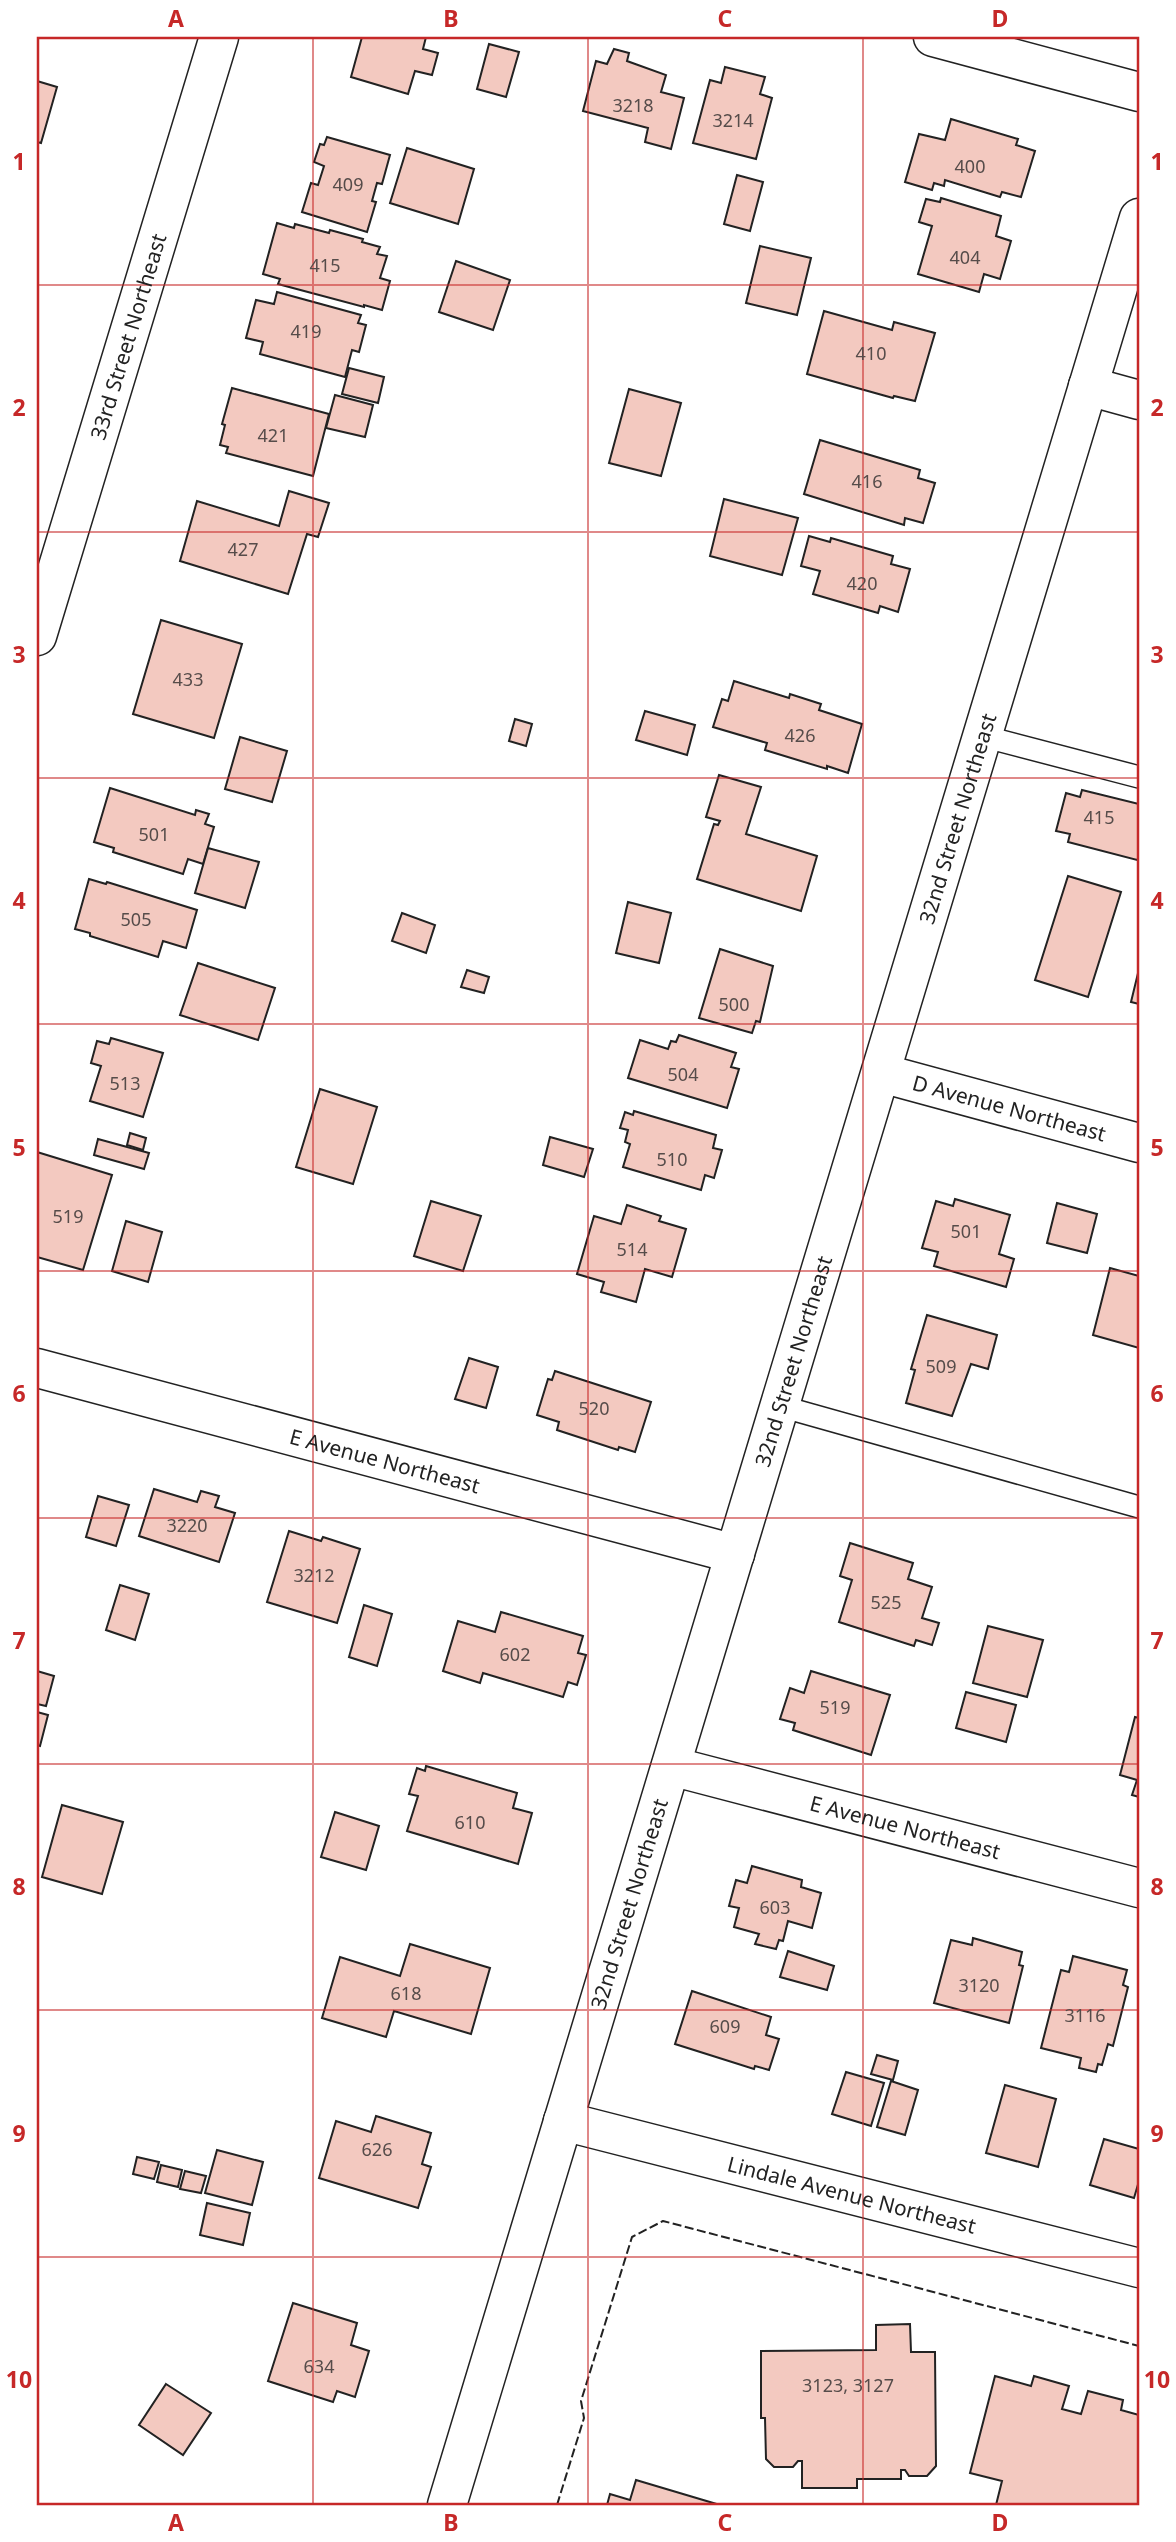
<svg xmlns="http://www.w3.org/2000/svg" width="1176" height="2542" viewBox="0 0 1176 2542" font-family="'Noto Sans',sans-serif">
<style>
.building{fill:#f3c9c0;stroke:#222;stroke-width:2}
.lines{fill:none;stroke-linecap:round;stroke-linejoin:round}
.lane-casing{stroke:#222;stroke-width:24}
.street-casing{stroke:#222;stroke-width:41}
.secondary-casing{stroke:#222;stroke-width:41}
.lane{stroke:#fff;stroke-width:21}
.street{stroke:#fff;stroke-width:38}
.secondary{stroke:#fff;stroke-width:38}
.fence{stroke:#222;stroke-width:2;stroke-dasharray:9 3.5;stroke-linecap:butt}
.grid{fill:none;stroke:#c62828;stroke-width:2;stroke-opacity:0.55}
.labels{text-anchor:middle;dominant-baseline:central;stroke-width:5;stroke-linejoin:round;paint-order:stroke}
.number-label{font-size:18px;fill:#564c4a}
.street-label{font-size:21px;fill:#222;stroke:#fff}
.neatline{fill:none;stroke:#c62828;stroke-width:2.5}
.grid-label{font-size:23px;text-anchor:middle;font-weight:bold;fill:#c62828}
</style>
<rect width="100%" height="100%" fill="#fff"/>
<g class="building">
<path d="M 362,37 L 426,37 L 423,49 L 438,53 L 432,75 L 415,71 L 408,94 L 351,77 Z"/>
<path d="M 489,44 L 519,52 L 506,97 L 477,89 Z"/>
<path d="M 614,49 L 629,53 L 627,61 L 666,75 L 661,92 L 684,98 L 671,149 L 645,142 L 648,128 L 583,111 L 596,61 L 607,64 Z"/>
<path d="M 725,67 L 765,77 L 760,94 L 772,98 L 756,159 L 693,143 L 710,80 L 721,83 Z"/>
<path d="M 37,81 L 57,87 L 41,143 L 37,142 Z"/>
<path d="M 951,119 L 1018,139 L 1016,145 L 1035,151 L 1021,197 L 1002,192 L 1000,197 L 945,180 L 944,186 L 934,183 L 932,190 L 905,182 L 919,134 L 945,140 Z"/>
<path d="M 327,137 L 390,155 L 382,184 L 377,183 L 372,201 L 376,202 L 367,232 L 302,212 L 311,183 L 318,185 L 324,166 L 314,162 L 320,144 L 324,145 Z"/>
<path d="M 407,148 L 474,169 L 458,224 L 390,203 Z"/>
<path d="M 737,175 L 763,182 L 750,231 L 724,224 Z"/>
<path d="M 941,198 L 1001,216 L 996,236 L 1011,241 L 1000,279 L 984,274 L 979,292 L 918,274 L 932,226 L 919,222 L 926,199 L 940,202 Z"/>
<path d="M 277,223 L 294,228 L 295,224 L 329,233 L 330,230 L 363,239 L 362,242 L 380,247 L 377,254 L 387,256 L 380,278 L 390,281 L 382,310 L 364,305 L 364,307 L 278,284 L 280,279 L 263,274 Z"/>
<path d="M 760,246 L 811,258 L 797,315 L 746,303 Z"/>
<path d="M 456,261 L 510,280 L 493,330 L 439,312 Z"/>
<path d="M 277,292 L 361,315 L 358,323 L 366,325 L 359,352 L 352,350 L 345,377 L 260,354 L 263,342 L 246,338 L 256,300 L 274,304 Z"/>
<path d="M 824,311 L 892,330 L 894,322 L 935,333 L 915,401 L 894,396 L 893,398 L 807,374 Z"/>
<path d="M 349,368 L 384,377 L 378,403 L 342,394 Z"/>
<path d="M 232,388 L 329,414 L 313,476 L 226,453 L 228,447 L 220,445 L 225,425 L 222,424 Z"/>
<path d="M 629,389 L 681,403 L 661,476 L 609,463 Z"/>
<path d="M 335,395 L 373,405 L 365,437 L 326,428 Z"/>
<path d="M 820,440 L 920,470 L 918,478 L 935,483 L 923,523 L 905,518 L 904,525 L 804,494 Z"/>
<path d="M 289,491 L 329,503 L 318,537 L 307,534 L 288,594 L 180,561 L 197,501 L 279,526 Z"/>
<path d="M 724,499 L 798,518 L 782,575 L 710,556 Z"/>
<path d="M 809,536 L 830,542 L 831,538 L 893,556 L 891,564 L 910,569 L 898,612 L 880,606 L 878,613 L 813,594 L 820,571 L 801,566 Z"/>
<path d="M 161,620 L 242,644 L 214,738 L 133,714 Z"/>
<path d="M 734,681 L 789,698 L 790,694 L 821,704 L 819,710 L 862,724 L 848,773 L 827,766 L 827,769 L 765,750 L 767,743 L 713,727 L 722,699 L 728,701 Z"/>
<path d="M 645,711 L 695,725 L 687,755 L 636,740 Z"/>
<path d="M 515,719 L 532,724 L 526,746 L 509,741 Z"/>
<path d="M 240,737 L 287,751 L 272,802 L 225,789 Z"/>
<path d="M 719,775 L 761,787 L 746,834 L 817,856 L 801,911 L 697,879 L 714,824 L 718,825 L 720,821 L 706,817 Z"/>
<path d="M 110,788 L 195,815 L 196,810 L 209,814 L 205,824 L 214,827 L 203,864 L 188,859 L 183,874 L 113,852 L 114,848 L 94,842 Z"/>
<path d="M 1082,790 L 1139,804 L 1139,858 L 1137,860 L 1068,842 L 1070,834 L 1056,831 L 1066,793 L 1080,797 Z"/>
<path d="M 208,848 L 259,862 L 245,908 L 195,893 Z"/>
<path d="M 1068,876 L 1121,892 L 1088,997 L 1035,980 Z"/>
<path d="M 89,879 L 106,884 L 107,882 L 197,910 L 186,948 L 163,941 L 158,957 L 90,936 L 90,933 L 75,929 Z"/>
<path d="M 628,902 L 671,913 L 659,963 L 616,953 Z"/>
<path d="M 402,913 L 435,925 L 426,953 L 392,941 Z"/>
<path d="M 720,949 L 773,966 L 760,1022 L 756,1021 L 752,1033 L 699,1018 Z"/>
<path d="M 198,963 L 275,988 L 258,1040 L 180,1015 Z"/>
<path d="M 1139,969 L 1139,1004 L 1131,1002 Z"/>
<path d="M 467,970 L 489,977 L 484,993 L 461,987 Z"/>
<path d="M 679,1035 L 736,1053 L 731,1067 L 739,1069 L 727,1108 L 628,1078 L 640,1040 L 668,1049 L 671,1041 L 676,1042 Z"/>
<path d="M 111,1038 L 163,1053 L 143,1117 L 90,1101 L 101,1066 L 91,1063 L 97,1041 L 109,1044 Z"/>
<path d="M 320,1089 L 377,1107 L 353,1184 L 296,1167 Z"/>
<path d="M 634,1111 L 716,1135 L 713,1148 L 722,1150 L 714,1178 L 705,1175 L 701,1190 L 623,1167 L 630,1144 L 625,1142 L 628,1130 L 620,1128 L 625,1112 L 633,1115 Z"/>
<path d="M 130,1133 L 146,1138 L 143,1150 L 127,1145 Z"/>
<path d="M 550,1137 L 593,1149 L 584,1177 L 543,1165 Z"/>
<path d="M 98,1139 L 149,1153 L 144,1169 L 94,1155 Z"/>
<path d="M 37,1152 L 112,1175 L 83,1270 L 37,1257 Z"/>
<path d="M 955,1199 L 1010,1215 L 999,1254 L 1014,1259 L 1006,1287 L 934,1266 L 938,1252 L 922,1248 L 936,1201 L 953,1206 Z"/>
<path d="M 431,1201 L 481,1216 L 463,1271 L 414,1256 Z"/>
<path d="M 1057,1203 L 1097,1214 L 1087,1253 L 1047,1243 Z"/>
<path d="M 627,1205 L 661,1216 L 659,1221 L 686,1229 L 672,1277 L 645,1269 L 636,1302 L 601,1292 L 604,1282 L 577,1274 L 594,1216 L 621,1224 Z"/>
<path d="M 126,1221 L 162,1232 L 148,1282 L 112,1271 Z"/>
<path d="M 1110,1268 L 1139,1276 L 1139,1348 L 1093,1335 Z"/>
<path d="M 927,1315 L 997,1335 L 988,1369 L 971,1364 L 952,1416 L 906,1403 L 915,1370 L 911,1369 Z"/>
<path d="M 469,1358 L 498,1367 L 486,1408 L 455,1399 Z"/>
<path d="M 555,1371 L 651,1402 L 635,1452 L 619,1447 L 618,1450 L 557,1430 L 559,1422 L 537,1415 L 548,1379 L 552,1380 Z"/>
<path d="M 154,1489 L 197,1502 L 201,1491 L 219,1496 L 215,1507 L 235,1513 L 219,1562 L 139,1536 Z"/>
<path d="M 98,1496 L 129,1505 L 116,1546 L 86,1537 Z"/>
<path d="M 289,1531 L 321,1541 L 323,1537 L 360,1549 L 337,1623 L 267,1602 Z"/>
<path d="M 850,1543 L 913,1563 L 908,1579 L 932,1587 L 922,1618 L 939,1623 L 932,1645 L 916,1640 L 914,1646 L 839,1622 L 852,1580 L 840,1576 Z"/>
<path d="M 120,1585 L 149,1594 L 135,1640 L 106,1630 Z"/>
<path d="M 364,1605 L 392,1614 L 377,1666 L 349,1657 Z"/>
<path d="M 501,1612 L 583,1636 L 578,1653 L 586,1655 L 577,1685 L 568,1682 L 563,1697 L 483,1673 L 480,1683 L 443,1671 L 458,1621 L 495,1632 Z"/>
<path d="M 988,1626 L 1043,1640 L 1027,1697 L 973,1683 Z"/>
<path d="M 37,1671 L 54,1676 L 46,1706 L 37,1704 Z"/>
<path d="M 811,1671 L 890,1695 L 871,1755 L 793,1730 L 795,1723 L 780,1719 L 790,1688 L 804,1693 Z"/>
<path d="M 966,1692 L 1016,1705 L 1006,1742 L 956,1728 Z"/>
<path d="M 37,1712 L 48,1715 L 40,1746 L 37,1745 Z"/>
<path d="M 1135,1717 L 1139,1718 L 1139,1797 L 1132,1795 L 1137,1780 L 1120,1775 Z"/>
<path d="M 426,1766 L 517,1793 L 513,1808 L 532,1813 L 518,1864 L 407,1831 L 418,1796 L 409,1794 L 417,1768 L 425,1771 Z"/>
<path d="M 62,1805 L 123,1822 L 102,1894 L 42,1877 Z"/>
<path d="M 335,1812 L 379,1826 L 366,1870 L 321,1857 Z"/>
<path d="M 752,1866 L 802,1880 L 801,1887 L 821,1893 L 812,1928 L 788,1921 L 783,1941 L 779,1940 L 776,1949 L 755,1944 L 759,1934 L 734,1927 L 739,1908 L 729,1906 L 736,1880 L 747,1883 Z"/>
<path d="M 973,1938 L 1022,1952 L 1019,1965 L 1023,1966 L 1009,2023 L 934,2003 L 951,1940 L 972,1945 Z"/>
<path d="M 410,1944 L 490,1968 L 471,2034 L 394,2011 L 386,2037 L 322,2018 L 340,1957 L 400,1976 Z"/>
<path d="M 788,1951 L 834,1966 L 827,1990 L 780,1977 Z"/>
<path d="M 1073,1956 L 1127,1970 L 1123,1985 L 1128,1987 L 1113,2046 L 1108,2044 L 1102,2065 L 1098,2064 L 1096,2072 L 1079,2068 L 1081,2058 L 1041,2048 L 1061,1970 L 1069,1972 Z"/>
<path d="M 692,1991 L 771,2017 L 766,2035 L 779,2039 L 769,2070 L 755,2066 L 754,2069 L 675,2044 Z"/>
<path d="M 877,2055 L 898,2061 L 893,2080 L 871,2074 Z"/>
<path d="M 846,2072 L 884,2083 L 871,2126 L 832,2114 Z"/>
<path d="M 891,2081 L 918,2090 L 905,2135 L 877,2127 Z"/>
<path d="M 1005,2085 L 1056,2099 L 1038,2167 L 986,2153 Z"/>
<path d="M 376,2116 L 431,2133 L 422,2164 L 431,2167 L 418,2208 L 319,2178 L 336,2121 L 371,2132 Z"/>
<path d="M 1104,2139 L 1139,2149 L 1139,2181 L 1134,2198 L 1090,2185 Z"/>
<path d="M 217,2150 L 263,2162 L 252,2205 L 205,2193 Z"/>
<path d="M 137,2157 L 159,2162 L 154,2179 L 133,2174 Z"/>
<path d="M 161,2165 L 182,2170 L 178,2187 L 157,2182 Z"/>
<path d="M 185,2171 L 206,2176 L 201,2193 L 180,2189 Z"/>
<path d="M 207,2203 L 250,2213 L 243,2245 L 200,2235 Z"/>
<path d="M 293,2303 L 357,2323 L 351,2345 L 369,2351 L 355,2397 L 337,2391 L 333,2402 L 268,2381 Z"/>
<path d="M 910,2324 L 911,2352 L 935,2352 L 936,2466 L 927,2476 L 909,2476 L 905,2470 L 901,2470 L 901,2479 L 857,2479 L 857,2488 L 802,2488 L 802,2461 L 798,2461 L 793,2467 L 774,2467 L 766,2459 L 765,2418 L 761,2418 L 761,2351 L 876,2350 L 876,2325 Z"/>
<path d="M 995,2376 L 1031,2386 L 1034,2376 L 1069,2386 L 1062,2409 L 1081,2414 L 1088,2391 L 1123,2400 L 1121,2410 L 1139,2415 L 1139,2505 L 996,2505 L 1002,2481 L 970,2473 Z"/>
<path d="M 166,2384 L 211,2413 L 183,2455 L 139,2425 Z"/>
<path d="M 636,2480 L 720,2505 L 607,2505 L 610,2494 L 630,2500 Z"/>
</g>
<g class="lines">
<defs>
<g id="lane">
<path d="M 982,736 L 1139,777"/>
<path d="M 780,1406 L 1139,1507"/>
</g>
<g id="street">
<path d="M 1088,386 L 1139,400"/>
<path id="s1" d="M 37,636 L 219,37"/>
<path id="s2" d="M 881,1073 L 1139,1143"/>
<path id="s3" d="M 37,1368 L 735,1554"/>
<path id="s4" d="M 671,1766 L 1139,1888"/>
<path id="s5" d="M 563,2121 L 1139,2268"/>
</g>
<g id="secondary">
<path d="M 933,37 L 1139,92"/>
<path id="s6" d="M 447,2505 L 1139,218"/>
</g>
</defs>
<use href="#lane" class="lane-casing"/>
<use href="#street" class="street-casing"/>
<use href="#secondary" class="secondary-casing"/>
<use href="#lane" class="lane"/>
<use href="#street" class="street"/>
<use href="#secondary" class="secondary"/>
<path class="fence" d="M 557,2505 L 584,2418 L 581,2401 L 632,2237 L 663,2221 L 1139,2346"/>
</g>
<path class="grid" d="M 313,37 L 313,2505M 588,37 L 588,2505M 863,37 L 863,2505M 37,285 L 1139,285M 37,532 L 1139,532M 37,778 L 1139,778M 37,1024 L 1139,1024M 37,1271 L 1139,1271M 37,1518 L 1139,1518M 37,1764 L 1139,1764M 37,2010 L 1139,2010M 37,2257 L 1139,2257"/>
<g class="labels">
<g class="number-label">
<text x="633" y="105">3218</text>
<text x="733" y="120">3214</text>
<text x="970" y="166">400</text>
<text x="348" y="184">409</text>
<text x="965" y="257">404</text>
<text x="325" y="265">415</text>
<text x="306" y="331">419</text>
<text x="871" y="353">410</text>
<text x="273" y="435">421</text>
<text x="867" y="481">416</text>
<text x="243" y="549">427</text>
<text x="862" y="583">420</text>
<text x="188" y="679">433</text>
<text x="800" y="735">426</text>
<text x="1099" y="817">415</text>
<text x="154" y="834">501</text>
<text x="136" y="919">505</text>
<text x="734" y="1004">500</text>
<text x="683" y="1074">504</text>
<text x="125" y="1083">513</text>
<text x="672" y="1159">510</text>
<text x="68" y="1216">519</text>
<text x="966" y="1231">501</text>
<text x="632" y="1249">514</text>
<text x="941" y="1366">509</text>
<text x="594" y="1408">520</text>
<text x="187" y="1525">3220</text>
<text x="314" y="1575">3212</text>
<text x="886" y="1602">525</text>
<text x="515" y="1654">602</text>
<text x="835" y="1707">519</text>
<text x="470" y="1822">610</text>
<text x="775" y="1907">603</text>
<text x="979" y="1985">3120</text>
<text x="406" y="1993">618</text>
<text x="1085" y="2015">3116</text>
<text x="725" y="2026">609</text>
<text x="377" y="2149">626</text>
<text x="319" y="2366">634</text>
<text x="848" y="2385">3123, 3127</text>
</g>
<g class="street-label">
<text stroke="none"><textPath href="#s1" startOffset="313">33rd Street Northeast</textPath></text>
<text stroke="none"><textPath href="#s6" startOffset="1762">32nd Street Northeast</textPath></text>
<text stroke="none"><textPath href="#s2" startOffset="133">D Avenue Northeast</textPath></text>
<text stroke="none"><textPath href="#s6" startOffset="1195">32nd Street Northeast</textPath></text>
<text stroke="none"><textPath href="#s3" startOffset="360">E Avenue Northeast</textPath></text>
<text stroke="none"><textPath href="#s4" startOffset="242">E Avenue Northeast</textPath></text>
<text stroke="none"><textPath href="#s6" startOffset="628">32nd Street Northeast</textPath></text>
<text stroke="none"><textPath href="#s5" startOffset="298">Lindale Avenue Northeast</textPath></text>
</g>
</g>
<rect width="1176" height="2542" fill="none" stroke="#ffffff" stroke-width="77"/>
<rect x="38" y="38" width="1100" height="2466" class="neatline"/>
<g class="grid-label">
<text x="176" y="27">A</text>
<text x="451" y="27">B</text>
<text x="725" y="27">C</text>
<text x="1000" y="27">D</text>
<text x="19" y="170">1</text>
<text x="1157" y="170">1</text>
<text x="19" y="416">2</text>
<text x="1157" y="416">2</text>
<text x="19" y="663">3</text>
<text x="1157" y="663">3</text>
<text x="19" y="909">4</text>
<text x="1157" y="909">4</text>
<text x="19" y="1156">5</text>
<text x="1157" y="1156">5</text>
<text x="19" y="1402">6</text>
<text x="1157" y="1402">6</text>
<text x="19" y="1649">7</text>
<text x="1157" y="1649">7</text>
<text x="19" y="1895">8</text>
<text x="1157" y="1895">8</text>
<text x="19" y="2142">9</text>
<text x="1157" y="2142">9</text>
<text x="19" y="2388">10</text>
<text x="1157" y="2388">10</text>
<text x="176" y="2531">A</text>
<text x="451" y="2531">B</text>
<text x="725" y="2531">C</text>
<text x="1000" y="2531">D</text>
</g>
</svg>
